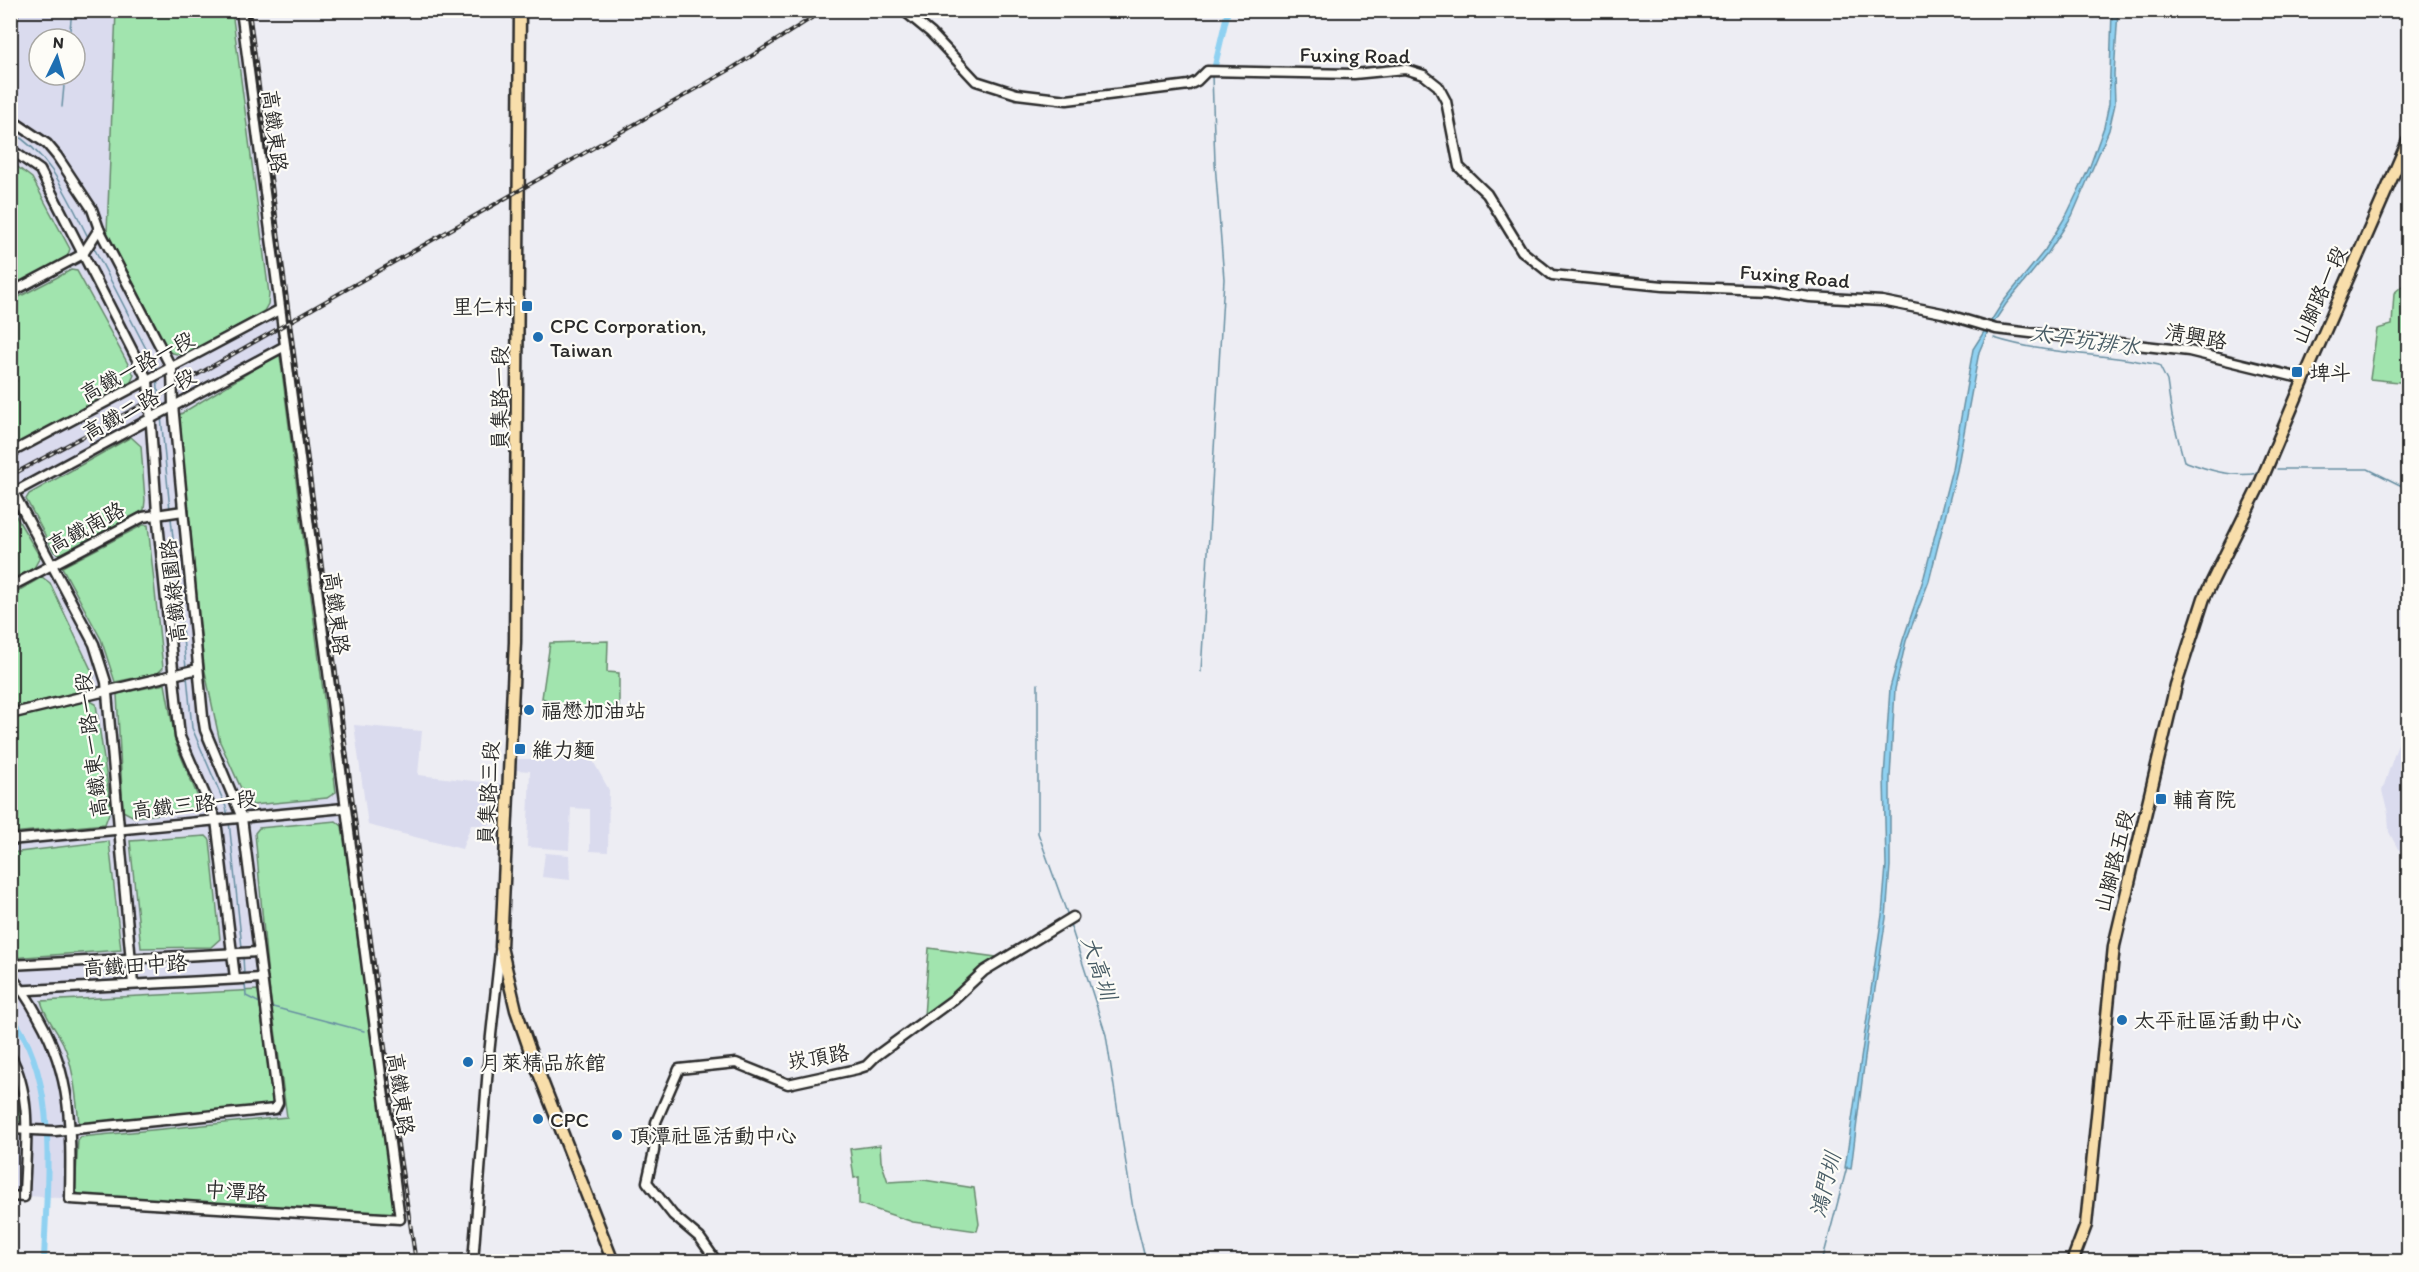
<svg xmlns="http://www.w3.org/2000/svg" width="2419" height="1272" viewBox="0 0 2419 1272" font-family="Itim,'LXGW WenKai TC',sans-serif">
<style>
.built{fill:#dadbee;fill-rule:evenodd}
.green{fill:#a1e4ae;stroke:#66886c;stroke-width:1.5}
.water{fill:#8fd1f1;stroke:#678fa2;stroke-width:1.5}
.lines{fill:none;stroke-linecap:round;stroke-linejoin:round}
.stream{stroke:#678fa2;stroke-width:1.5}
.canal{stroke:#8fd1f1;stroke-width:6}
.minor-casing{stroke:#2b2b2b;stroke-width:13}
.major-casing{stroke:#2b2b2b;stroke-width:15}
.minor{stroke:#fdfcf7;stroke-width:8}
.major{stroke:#f8deab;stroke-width:10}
.rail-casing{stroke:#2b2b2b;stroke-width:4}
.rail{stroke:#fdfcf7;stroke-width:1.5;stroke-dasharray:4.5;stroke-linecap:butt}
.poi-dot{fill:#1f6fb2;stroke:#fdfcf7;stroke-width:2}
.labels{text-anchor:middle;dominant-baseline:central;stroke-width:4.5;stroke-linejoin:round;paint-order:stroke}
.street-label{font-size:21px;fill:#2b2b2b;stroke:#fdfcf7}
.poi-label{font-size:21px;fill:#2b2b2b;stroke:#fdfcf7;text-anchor:start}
.water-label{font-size:22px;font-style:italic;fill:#495d66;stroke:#fdfcf7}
</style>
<rect width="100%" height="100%" fill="#ededf3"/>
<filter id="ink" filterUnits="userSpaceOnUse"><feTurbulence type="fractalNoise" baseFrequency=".0167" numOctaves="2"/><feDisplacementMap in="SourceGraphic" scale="12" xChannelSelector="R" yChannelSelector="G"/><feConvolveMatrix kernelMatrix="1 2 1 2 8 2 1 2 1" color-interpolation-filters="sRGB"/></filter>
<g filter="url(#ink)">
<g class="built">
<path d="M 10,11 L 244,11 L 290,332 L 403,1219 L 11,1195 ZM 39,39 L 75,39 L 75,75 L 39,75 Z"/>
<path d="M 2408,714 L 2408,855 L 2398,849 L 2389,832 L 2388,813 L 2382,791 Z"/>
<path d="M 354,725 L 422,731 L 418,775 L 501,784 L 498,825 L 471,825 L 462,849 L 368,825 Z"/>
<path d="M 517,759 L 592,759 L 609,790 L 608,852 L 590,851 L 590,809 L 571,808 L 569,850 L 527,847 L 530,771 L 516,770 Z"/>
<path d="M 545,853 L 569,855 L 570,880 L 542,877 Z"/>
</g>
<g class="green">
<path d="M 116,11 L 232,11 L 269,294 L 268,304 L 264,311 L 185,356 L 169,352 L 107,232 Z"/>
<path d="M 11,162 L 32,178 L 70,249 L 67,257 L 11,287 Z"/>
<path d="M 71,270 L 77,271 L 134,375 L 130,384 L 11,447 L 11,385 L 17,381 L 11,371 L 11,301 Z"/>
<path d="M 2408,281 L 2408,383 L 2370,379 L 2377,329 L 2392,325 L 2394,293 Z"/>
<path d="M 276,356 L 280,356 L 336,792 L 327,798 L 253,805 L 245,797 L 220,742 L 204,667 L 179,415 Z"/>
<path d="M 131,437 L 141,446 L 145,500 L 144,510 L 62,555 L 54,552 L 26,499 L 29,494 Z"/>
<path d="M 11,508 L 40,557 L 34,568 L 11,581 Z"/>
<path d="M 143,525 L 148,525 L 163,668 L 158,673 L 115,682 L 101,639 L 62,567 Z"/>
<path d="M 42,577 L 50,583 L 94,676 L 87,690 L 11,708 L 11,595 Z"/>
<path d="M 608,641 L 607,672 L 619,673 L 619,708 C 593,707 566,709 542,698 L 550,643 Z"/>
<path d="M 165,684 L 176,744 L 200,802 L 196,810 L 134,817 L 123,811 L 117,694 Z"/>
<path d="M 88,700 L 96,704 L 111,808 L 105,824 L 11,833 L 11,719 Z"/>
<path d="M 336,821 L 342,826 L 395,1207 L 390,1214 L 82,1195 L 75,1192 L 78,1140 L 80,1137 L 287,1117 L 268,978 L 255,833 L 259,828 Z"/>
<path d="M 206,836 L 210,840 L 220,939 L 211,947 L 141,948 L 130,841 Z"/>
<path d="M 109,841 L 121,950 L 11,958 L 11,853 Z"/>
<path d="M 929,948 L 996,957 L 996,960 L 958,994 L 924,1016 Z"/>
<path d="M 258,990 L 273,1105 L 79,1123 C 76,1097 74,1067 63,1043 C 56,1029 45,1017 41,1001 Z"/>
<path d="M 11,1079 L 21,1121 L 11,1125 L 10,1125 Z"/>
<path d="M 880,1145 L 881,1161 L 888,1182 L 924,1180 L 974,1188 L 979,1224 L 977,1231 L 913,1222 L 859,1204 L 859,1177 L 854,1178 L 850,1149 Z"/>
</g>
<path class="water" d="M 2112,11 L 2118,11 L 2114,74 L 2115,104 L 2109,130 L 2072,216 L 2048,253 L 2006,304 L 1988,331 L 1979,352 L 1957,470 L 1929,581 L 1906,641 L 1895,689 L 1890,778 L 1890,866 L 1886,918 L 1868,1034 L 1851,1169 L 1845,1168 L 1882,915 L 1886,866 L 1884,778 L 1890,688 L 1903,640 L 1924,577 L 1952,469 L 1973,349 L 2003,302 L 2045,250 L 2067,214 L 2090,166 L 2104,127 L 2109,104 Z"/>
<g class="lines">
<g class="stream">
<path d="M 69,39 L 72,10"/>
<path d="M 62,107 L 65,75"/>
<path d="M 10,131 C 52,155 68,199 89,239"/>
<path d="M 93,246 L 157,370"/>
<path d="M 1994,338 C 2047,355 2104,353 2159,365 L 2167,381 L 2172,416 L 2184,461 C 2208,470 2233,478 2258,473"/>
<path d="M 157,378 L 160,409"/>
<path d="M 161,416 L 170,510"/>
<path d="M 2277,469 L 2368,469 L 2408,489"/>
<path d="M 171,518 L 186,668"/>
<path d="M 1201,672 L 1224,279 L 1215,163 L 1212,75"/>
<path d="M 187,676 L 192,728 L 226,807 L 228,817"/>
<path d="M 1038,684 L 1038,833 L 1068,916"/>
<path d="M 229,821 L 242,948"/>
<path d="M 1070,924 L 1106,1035 L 1133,1209 L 1146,1262"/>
<path d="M 243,956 L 244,975"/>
<path d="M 245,983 L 246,996 L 262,1004"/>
<path d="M 269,1006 L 364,1031"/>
<path d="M 1822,1262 L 1847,1167"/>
</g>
<g class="canal">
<path d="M 1213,74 L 1228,10"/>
<path d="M 10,1014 C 61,1082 46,1182 44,1262"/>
</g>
<defs>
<g id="minor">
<path d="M 903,10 L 931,33 L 976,81 L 1017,94 L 1067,100 L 1189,85 L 1197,81 L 1207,71 L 1354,74 L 1405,69 L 1424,75 L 1438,86 L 1446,101 L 1459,167 L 1487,194 L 1522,251 L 1552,275 L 1663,286 L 1766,290 L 1810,297 L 1882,301 L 1942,313 L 1996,329 L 2189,351 L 2304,379"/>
<path d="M 10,31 L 13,10"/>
<path d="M 10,119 L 47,144 L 57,156 L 92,209 L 99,229 L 172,369 L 173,405 L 203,717 L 205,730 L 242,818 L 278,1103 L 275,1109 L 55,1131 L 10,1129"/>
<path d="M 10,149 L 40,170 L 148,381 L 157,513 L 180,737 L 216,820 L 235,978"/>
<path d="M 10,293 L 83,254 L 99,229"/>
<path d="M 10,453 L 279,310"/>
<path d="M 10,486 L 94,644 L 106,682 L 133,984"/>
<path d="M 11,494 L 285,346"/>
<path d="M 10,587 L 143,517 L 183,511"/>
<path d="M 10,714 L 198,669"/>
<path d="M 10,840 L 344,808"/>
<path d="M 10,965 L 258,952"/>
<path d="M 10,976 C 23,989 31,1003 39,1018 C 73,1078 71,1133 70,1199 L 400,1219 L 241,10"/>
<path d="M 10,991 L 262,978"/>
<path d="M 10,1055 C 34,1097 25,1151 24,1197 L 10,1196"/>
<path d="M 473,1262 L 489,1054 L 500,951"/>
<path d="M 717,1262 L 700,1238 L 673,1215 L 647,1182 L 654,1151 L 656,1122 L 679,1069 L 736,1063 L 788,1084 L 857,1069 L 866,1066 L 876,1056 L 954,999 L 984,971 L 1073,917"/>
</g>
<g id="major">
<path d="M 520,10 L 515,642 L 501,947 L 516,1010 L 529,1048 L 613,1262"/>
<path d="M 2072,1262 L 2086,1225 L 2114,946 L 2176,685 L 2204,598 L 2259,486 L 2304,379 L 2408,141"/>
</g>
</defs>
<use href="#minor" class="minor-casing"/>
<use href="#major" class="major-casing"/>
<use href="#minor" class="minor"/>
<use href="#major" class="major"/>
<defs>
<g id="rail">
<path d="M 249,10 L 396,1131 L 416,1262"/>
<path d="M 10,476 L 195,376 L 731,69 L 824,10"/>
</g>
</defs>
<use href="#rail" class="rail-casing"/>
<use href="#rail" class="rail"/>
</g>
</g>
<g class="poi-dot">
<rect x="521" y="300" width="12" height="12" rx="3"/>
<circle cx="538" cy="337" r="6"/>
<rect x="2291" y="366" width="12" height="12" rx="3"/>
<circle cx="529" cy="710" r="6"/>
<rect x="514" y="743" width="12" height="12" rx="3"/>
<rect x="2155" y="793" width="12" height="12" rx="3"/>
<circle cx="2122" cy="1020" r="6"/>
<circle cx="468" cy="1062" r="6"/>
<circle cx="538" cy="1119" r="6"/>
<circle cx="617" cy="1135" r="6"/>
</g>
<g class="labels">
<g class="street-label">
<text transform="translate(1355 55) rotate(1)">Fuxing Road</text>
<text transform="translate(275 131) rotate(83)">高鐵東路</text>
<text transform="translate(1795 276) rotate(5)">Fuxing Road</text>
<text transform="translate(2319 295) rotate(-66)">山腳路一段</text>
<text transform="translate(2196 336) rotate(10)">清興路</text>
<text transform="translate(137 366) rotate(-28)">高鐵一路一段</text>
<text transform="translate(499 398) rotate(-90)">員集路一段</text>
<text transform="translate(139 404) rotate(-29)">高鐵二路一段</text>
<text transform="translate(86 527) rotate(-28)">高鐵南路</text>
<text transform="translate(173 591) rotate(-96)">高鐵綠園路</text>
<text transform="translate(337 613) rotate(83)">高鐵東路</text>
<text transform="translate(91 745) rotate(-97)">高鐵東一路一段</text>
<text transform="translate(488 793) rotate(-87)">員集路三段</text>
<text transform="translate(194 804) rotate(-6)">高鐵三路一段</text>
<text transform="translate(2114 861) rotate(-76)">山腳路五段</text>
<text transform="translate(135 965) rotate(-3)">高鐵田中路</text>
<text transform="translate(818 1057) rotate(-10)">崁頂路</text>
<text transform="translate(401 1094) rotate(82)">高鐵東路</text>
<text transform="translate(236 1191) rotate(4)">中潭路</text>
</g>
<g class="poi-label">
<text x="515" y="306" text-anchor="end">里仁村</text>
<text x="550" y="325">CPC Corporation,<tspan x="550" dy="24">Taiwan</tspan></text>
<text x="2309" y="372">埤斗</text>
<text x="541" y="710">福懋加油站</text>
<text x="532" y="749">維力麵</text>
<text x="2173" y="799">輔育院</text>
<text x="2134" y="1020">太平社區活動中心</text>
<text x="480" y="1062">月萊精品旅館</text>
<text x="550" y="1119">CPC</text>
<text x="629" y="1135">頂潭社區活動中心</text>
</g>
<g class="water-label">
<text transform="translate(2085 340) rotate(8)">太平坑排水</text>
<text transform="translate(1099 968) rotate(71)">大高圳</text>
<text transform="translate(1825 1185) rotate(-76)">鴻門圳</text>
</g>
</g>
<rect width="2419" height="1272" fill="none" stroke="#fdfcf7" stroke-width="36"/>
<rect x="18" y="18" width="2383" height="1236" fill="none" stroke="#2b2b2b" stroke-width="2" filter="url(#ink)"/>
<g transform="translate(57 57) rotate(5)"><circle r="28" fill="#fdfcf7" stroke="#a9a8a5" stroke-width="1.5"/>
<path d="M0-4.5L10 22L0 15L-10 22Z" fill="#1f6fb2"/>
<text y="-9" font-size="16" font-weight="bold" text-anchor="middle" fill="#2b2b2b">N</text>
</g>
</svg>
